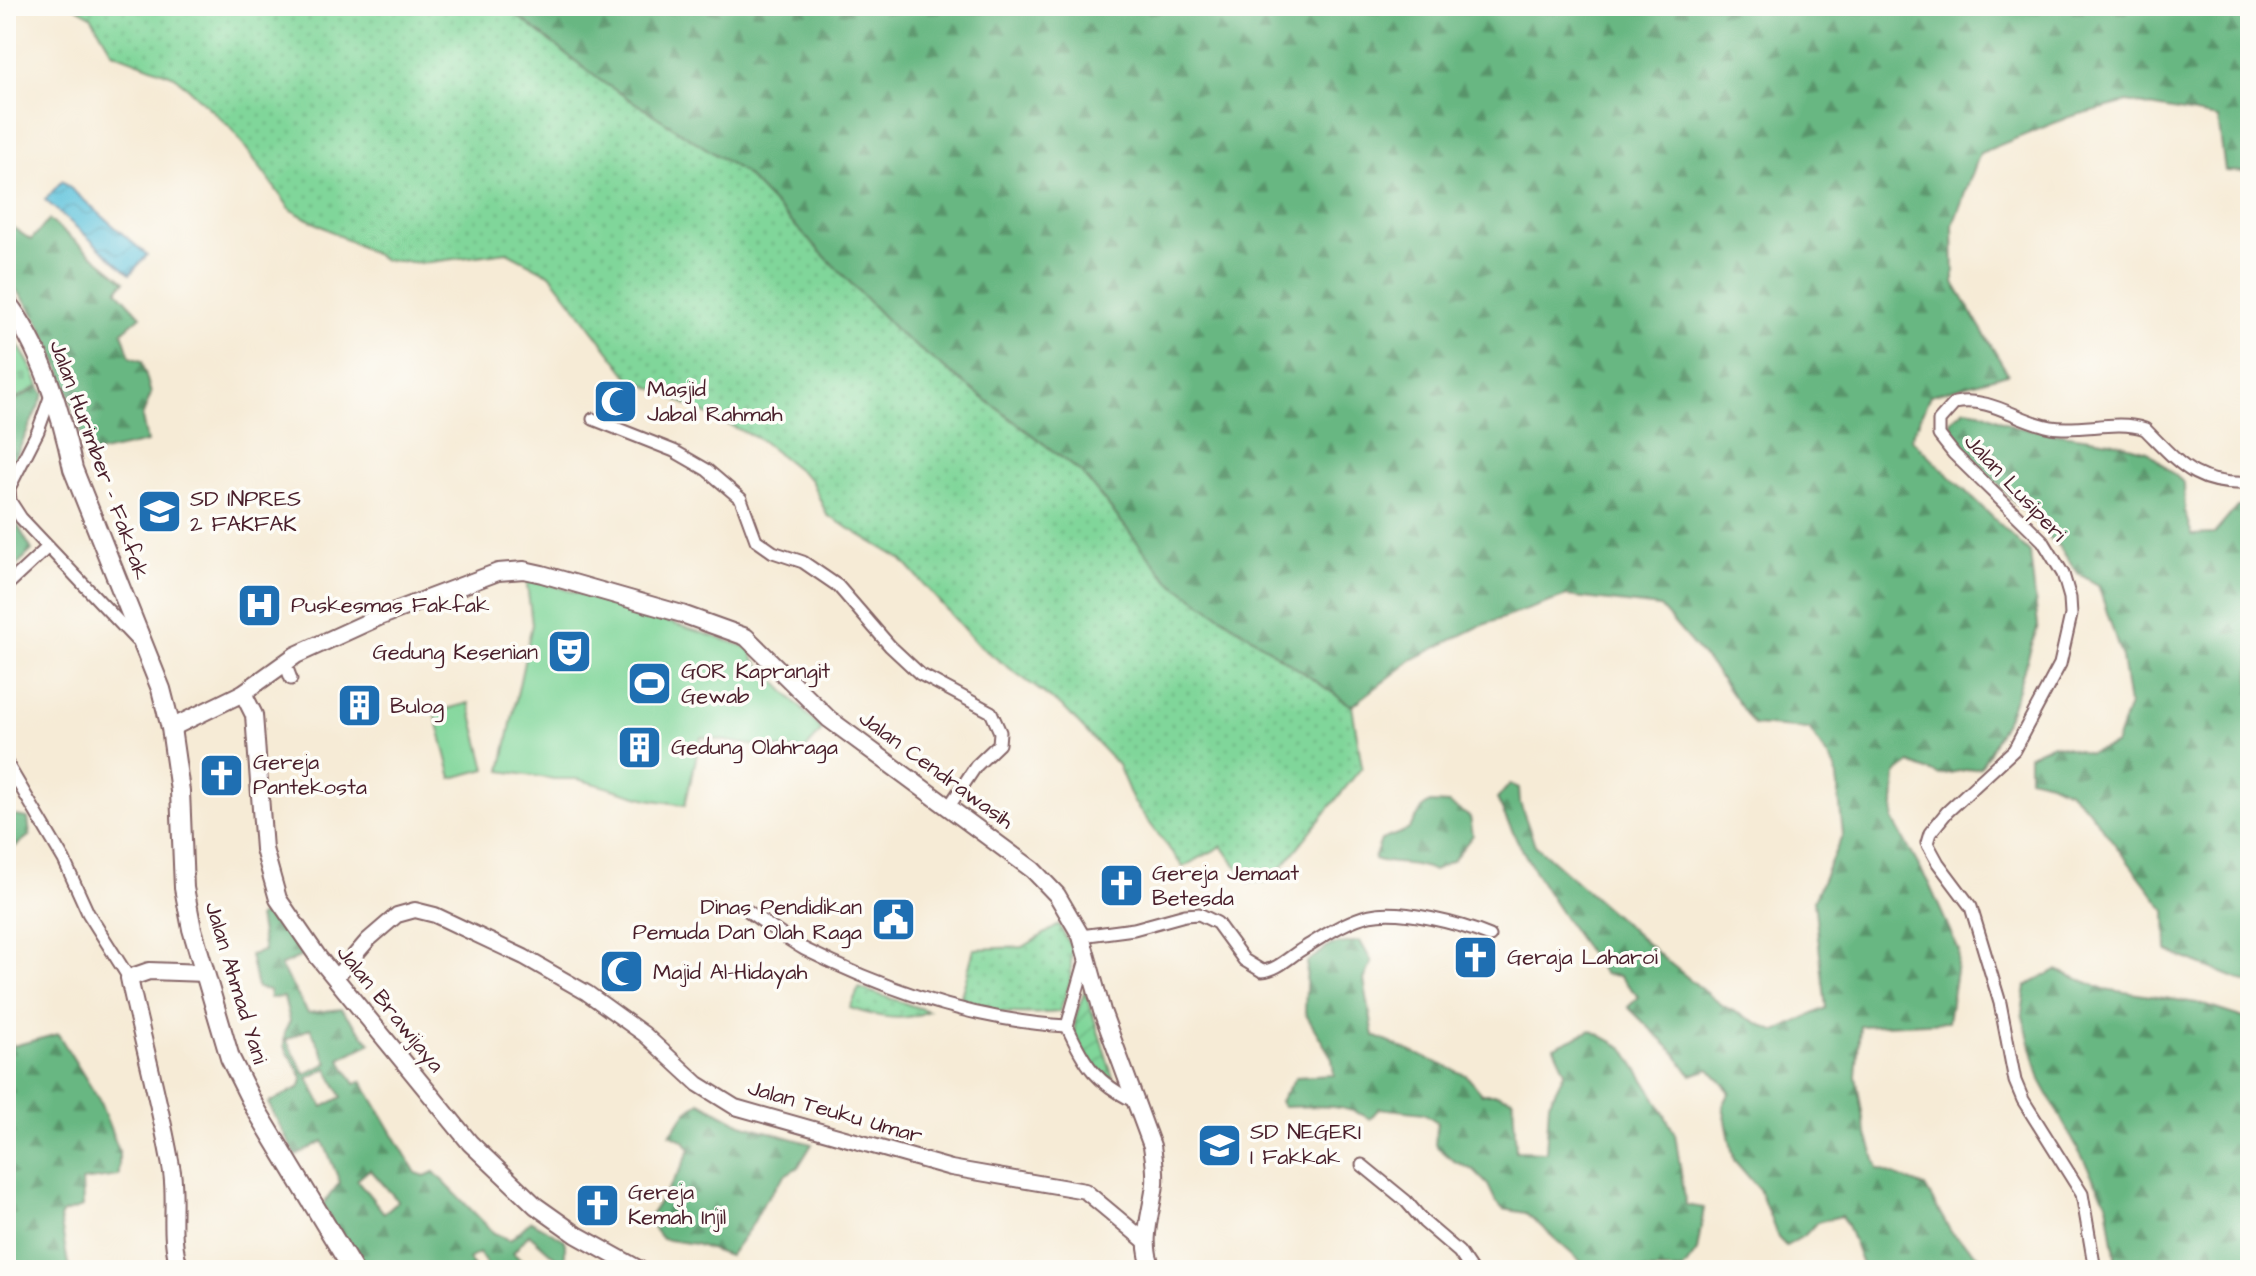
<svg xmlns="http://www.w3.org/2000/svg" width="2256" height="1276" viewBox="0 0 2256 1276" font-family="'Architects Daughter',sans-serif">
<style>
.grass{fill:url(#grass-dots);stroke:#657a62;stroke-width:2}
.forest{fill:url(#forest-firs);stroke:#596b56;stroke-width:2;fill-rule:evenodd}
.cemetery{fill:url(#cemetery-stones);stroke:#657a62;stroke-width:2}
.garden{fill:url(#garden-furrows);stroke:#657a62;stroke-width:2}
.pitch{fill:#80d69a;stroke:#657a62;stroke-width:2}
.water{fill:url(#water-waves);stroke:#547083;stroke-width:2}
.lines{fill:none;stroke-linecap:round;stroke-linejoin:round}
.minor-casing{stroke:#866667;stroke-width:15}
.tertiary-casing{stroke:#866667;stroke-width:18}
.secondary-casing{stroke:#866667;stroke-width:20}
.primary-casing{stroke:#866667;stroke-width:22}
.minor{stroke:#fff;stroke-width:11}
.tertiary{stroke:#fff;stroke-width:14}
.secondary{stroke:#fff;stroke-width:16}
.primary{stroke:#fff;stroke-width:18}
.labels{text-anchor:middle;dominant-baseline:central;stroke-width:7;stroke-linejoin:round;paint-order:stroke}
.poi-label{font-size:22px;fill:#4a1f2b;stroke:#fdfcf7;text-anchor:start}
.street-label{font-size:22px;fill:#4a1f2b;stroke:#fdfcf7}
</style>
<defs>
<pattern id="grass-dots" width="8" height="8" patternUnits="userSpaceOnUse" patternTransform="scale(2)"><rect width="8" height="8" fill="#80d69a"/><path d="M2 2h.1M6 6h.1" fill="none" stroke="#70b785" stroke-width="1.8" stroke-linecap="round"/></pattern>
<pattern id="forest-firs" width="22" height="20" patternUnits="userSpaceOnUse" patternTransform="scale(2)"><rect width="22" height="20" fill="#68b782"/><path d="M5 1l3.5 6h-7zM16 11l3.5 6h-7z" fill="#58946b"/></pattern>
<pattern id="cemetery-stones" width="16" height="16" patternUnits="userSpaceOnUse" patternTransform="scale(2)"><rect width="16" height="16" fill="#80d69a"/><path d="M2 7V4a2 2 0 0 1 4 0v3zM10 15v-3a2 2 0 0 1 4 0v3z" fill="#70b785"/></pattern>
<pattern id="garden-furrows" width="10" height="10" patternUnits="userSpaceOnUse" patternTransform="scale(2)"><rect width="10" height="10" fill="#80d69a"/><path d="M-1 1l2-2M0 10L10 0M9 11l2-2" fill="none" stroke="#70b785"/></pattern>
<pattern id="water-waves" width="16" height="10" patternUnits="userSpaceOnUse" patternTransform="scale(2)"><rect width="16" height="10" fill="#5dc2db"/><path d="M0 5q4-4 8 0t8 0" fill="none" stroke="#52a6bc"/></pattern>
</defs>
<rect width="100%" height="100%" fill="#fdfcf7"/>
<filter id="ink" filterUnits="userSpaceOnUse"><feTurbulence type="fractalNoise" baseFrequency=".0125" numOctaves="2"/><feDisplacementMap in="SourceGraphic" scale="16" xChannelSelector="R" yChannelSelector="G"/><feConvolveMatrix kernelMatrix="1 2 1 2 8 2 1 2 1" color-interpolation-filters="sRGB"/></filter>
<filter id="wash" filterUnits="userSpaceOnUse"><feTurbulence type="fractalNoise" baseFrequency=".006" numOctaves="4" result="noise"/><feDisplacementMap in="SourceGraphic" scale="32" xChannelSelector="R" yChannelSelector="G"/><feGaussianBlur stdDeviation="1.8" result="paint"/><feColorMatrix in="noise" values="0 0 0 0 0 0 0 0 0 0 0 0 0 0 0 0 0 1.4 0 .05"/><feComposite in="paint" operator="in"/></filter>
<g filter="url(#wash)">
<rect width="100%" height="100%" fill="#f6ebd6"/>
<g class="grass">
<path d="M 73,6 L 505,6 L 601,81 L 743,172 L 902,336 L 1082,473 L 1168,580 L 1352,706 L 1362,767 L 1270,882 L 1248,882 L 1222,846 L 1183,867 L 1133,801 L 1118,765 L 1065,709 L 978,645 L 902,560 L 827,515 L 811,480 L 761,440 L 629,377 L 551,275 L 507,252 L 423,263 L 385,260 L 291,210 L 232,129 L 175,76 L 112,52 L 91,16 Z"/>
<path d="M 1059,925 L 1072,949 L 1070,984 L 1059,1012 C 1024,1015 992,1015 960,1000 L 974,949 L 1023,947 Z"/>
<path d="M 859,988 L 928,1011 C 903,1023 876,1017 850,1008 Z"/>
</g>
<g class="forest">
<path d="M 505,6 L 2250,6 L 2250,172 L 2225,171 L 2218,118 L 2127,102 L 2069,117 L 1980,153 L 1953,225 L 1954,283 L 2008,374 L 1930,395 L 1911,439 L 2030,553 L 2038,626 L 2011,710 L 1981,767 L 1939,775 L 1910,763 L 1896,774 L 1893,820 L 1929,884 L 1959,951 L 1948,1022 L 1860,1026 L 1856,1076 L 1864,1125 L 1878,1169 L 1925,1187 L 1951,1232 L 1982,1259 L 2030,1270 L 1864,1270 L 1847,1225 L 1841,1216 L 1817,1222 L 1805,1235 L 1786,1246 L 1778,1238 L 1759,1189 L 1734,1160 L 1723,1106 L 1730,1092 L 1710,1069 L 1691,1075 L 1674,1052 L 1628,1007 L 1639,997 L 1619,976 L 1604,974 C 1561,915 1527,866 1497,799 L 1510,784 L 1519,788 L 1520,803 L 1535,845 L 1661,956 L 1723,1006 L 1776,1032 L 1826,1008 L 1814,900 L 1843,834 L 1836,769 L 1809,729 L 1754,725 L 1713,668 L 1660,607 L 1567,596 L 1480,626 L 1413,659 L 1352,706 L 1168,580 L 1082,473 L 902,336 L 743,172 L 601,81 Z"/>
<path d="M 49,220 L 125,281 L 117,290 L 141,316 L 122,332 L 130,357 L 142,361 L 151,394 L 142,417 L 147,442 L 89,455 L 86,451 C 69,393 51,322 6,279 L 6,223 L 31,240 Z"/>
<path d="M 39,387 L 44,394 L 16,456 L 6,495 L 6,405 Z"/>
<path d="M 1965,409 L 1980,411 L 2015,427 L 2110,441 L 2147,451 L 2184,483 L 2185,513 L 2192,535 L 2214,534 L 2237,507 L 2250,506 L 2250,984 L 2167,951 L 2166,911 L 2087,808 L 2069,791 L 2050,782 L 2029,777 L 2029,755 L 2053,744 L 2089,753 L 2115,745 L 2129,705 L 2122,658 L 2098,585 L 2079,574 L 2059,547 L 1980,466 L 1953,435 L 1951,421 Z"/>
<path d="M 6,505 L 32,550 L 6,576 Z"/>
<path d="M 1430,803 L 1449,804 L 1470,817 L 1473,835 L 1453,860 L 1433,871 C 1415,861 1393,866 1374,859 L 1381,840 L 1408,830 L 1424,807 Z"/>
<path d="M 11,815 L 28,818 L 30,835 L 6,854 L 6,816 Z"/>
<path d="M 263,914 L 282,918 L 308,953 L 280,966 L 308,1013 L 341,1009 L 371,1043 L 340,1059 L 355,1084 L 362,1081 L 416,1173 L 425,1176 L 434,1172 L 494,1233 L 510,1240 L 531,1221 L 565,1240 L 565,1261 L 561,1270 L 546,1270 L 556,1258 L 529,1234 L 513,1253 L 533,1270 L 479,1270 L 487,1265 L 479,1253 L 469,1259 L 476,1270 L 362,1270 L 339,1237 L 323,1204 L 340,1182 L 323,1141 L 296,1156 L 268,1103 L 299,1088 L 303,1079 L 284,1046 L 285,1031 L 290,1021 L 284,997 L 270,998 L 269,990 L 257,988 L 250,955 L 264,951 L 258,917 ZM 310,1028 L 328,1063 L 305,1074 L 286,1040 ZM 327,1068 L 342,1097 L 323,1107 L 308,1078 ZM 370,1169 L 398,1201 L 384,1213 L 357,1180 Z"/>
<path d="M 1360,941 L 1372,962 L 1364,980 L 1374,1036 L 1466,1075 L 1482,1094 L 1497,1094 L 1513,1099 L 1516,1151 L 1546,1152 L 1549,1103 L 1565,1071 L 1554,1047 L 1591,1030 L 1624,1048 L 1655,1097 L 1675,1134 L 1686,1205 L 1704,1208 L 1697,1251 L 1683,1270 L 1590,1270 L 1526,1213 L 1503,1209 L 1495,1200 L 1488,1185 L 1473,1170 L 1454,1161 L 1435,1145 L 1437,1122 L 1424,1113 L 1379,1108 L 1370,1119 C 1345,1103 1313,1106 1283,1107 L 1280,1101 L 1296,1077 L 1334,1075 L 1332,1058 L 1305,1013 L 1307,962 L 1331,945 Z"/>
<path d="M 2056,970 L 2104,989 L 2197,1003 L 2250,1020 L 2250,1270 L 2117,1270 L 2107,1203 L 2040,1080 L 2022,1013 L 2026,986 Z"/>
<path d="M 58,1034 L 99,1100 L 119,1151 L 119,1176 L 82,1181 L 83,1207 L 63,1213 L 60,1218 L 68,1264 L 73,1270 L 6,1270 L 6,1036 L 13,1046 Z"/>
<path d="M 700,1102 L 741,1124 L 812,1144 L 798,1167 L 785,1175 L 764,1202 L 752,1225 L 729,1256 L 695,1244 L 662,1239 L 647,1220 L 681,1169 L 690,1149 L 684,1141 L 670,1134 L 686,1113 Z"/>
</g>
<path class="cemetery" d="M 6,324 L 34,372 L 39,386 L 6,404 Z"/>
<path class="garden" d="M 1085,990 L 1115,1084 C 1102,1073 1079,1051 1075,1034 C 1072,1020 1081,1003 1085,990 Z"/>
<g class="pitch">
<path d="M 526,577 L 750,648 L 754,659 L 822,730 L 805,750 L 771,748 L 701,737 L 685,805 L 648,799 L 578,779 L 554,779 L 501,771 L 532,624 Z"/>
<path d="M 469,703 L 486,769 L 452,778 L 435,712 Z"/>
</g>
<path class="water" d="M 62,181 L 147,255 L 130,274 L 45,200 Z"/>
</g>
<g filter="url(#ink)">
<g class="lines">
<defs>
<g id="minor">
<path d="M 52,392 L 38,431 L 9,488 L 10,501 L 21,518 L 136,640"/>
<path d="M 593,419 L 674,451 L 707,470 L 741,499 L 756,540 L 773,552 L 803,562 L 838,586 L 890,646 L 920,674 L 991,712 L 1000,732 L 999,744 L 976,766 L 948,808"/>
<path d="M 6,586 L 48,547"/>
<path d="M 285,663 L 291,679"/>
<path d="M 6,762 L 64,860 L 88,913 L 129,978"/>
<path d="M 748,911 C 766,924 785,938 804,949 C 886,990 976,1021 1067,1026"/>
<path d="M 1081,936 L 1134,929 L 1185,915 L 1199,914 L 1217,923 L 1244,960 L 1262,971 C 1278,970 1290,956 1304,948 C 1324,936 1347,920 1370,915 C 1401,908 1461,924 1490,936"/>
<path d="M 1086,959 L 1067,1026 C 1085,1066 1096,1082 1135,1102"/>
<path d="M 1362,1165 L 1406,1201 L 1424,1222 L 1459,1252 L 1471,1270"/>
<path d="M 2095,1270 L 2082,1194 L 2023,1100 L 2015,1081 L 2000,1003 L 1971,907 L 1938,863 L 1927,843 L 1930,833 L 1947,812 L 2014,750 L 2060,664 L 2071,615 L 2070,598 L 2063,574 L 2043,541 L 1954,454 L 1939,435 L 1939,421 L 1955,403 C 1991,396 2017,421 2051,427 C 2082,432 2116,419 2145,429 C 2181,465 2196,486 2250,483"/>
</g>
<path id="tertiary" d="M 336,977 L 368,940 L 397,915 L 415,910 L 435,915 L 524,957 L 587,993 L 644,1034 L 698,1084 L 735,1107 L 951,1168 L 1085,1191 L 1145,1241"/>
<g id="secondary">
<path d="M 243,693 L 254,715 L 264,849 L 278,899 L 318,957 L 470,1143 L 536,1206 L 577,1235 L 640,1270"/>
<path d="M 171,728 L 243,693 L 296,655 L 379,617 L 498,572 L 524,570 L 542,574 L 682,614 L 746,637 L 829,719 L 1033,870 L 1057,895 L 1081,936 L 1102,1011 L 1152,1146 C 1154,1159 1156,1170 1155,1184 C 1152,1213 1139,1241 1153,1270"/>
<path d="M 180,1270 C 168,1234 177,1206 172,1172 C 161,1106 143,1043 129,978 L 149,971 L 205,973"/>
</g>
<path id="primary" d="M 6,302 C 41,345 62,415 73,469 L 161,689 L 171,728 L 180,791 L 184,888 L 192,929 L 230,1058 L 254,1106 L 353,1270"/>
</defs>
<use href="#minor" class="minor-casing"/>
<use href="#tertiary" class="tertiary-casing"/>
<use href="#secondary" class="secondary-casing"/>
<use href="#primary" class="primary-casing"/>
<use href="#minor" class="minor"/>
<use href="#tertiary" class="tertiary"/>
<use href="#secondary" class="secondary"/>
<use href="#primary" class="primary"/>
</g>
</g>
<defs>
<symbol id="mosque-square" viewBox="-11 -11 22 22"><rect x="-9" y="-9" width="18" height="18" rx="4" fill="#1f6fb2" stroke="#fdfcf7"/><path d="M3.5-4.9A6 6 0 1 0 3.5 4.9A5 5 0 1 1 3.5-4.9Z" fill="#fff"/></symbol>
<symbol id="school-square" viewBox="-11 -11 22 22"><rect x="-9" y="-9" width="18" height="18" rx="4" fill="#1f6fb2" stroke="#fdfcf7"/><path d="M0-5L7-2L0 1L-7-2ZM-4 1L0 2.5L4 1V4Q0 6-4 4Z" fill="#fff"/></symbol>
<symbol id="hospital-square" viewBox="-11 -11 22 22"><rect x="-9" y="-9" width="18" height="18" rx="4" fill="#1f6fb2" stroke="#fdfcf7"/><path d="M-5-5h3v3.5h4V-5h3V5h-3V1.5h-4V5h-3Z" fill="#fff"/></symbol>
<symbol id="theatre-square" viewBox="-11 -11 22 22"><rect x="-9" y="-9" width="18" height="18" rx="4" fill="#1f6fb2" stroke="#fdfcf7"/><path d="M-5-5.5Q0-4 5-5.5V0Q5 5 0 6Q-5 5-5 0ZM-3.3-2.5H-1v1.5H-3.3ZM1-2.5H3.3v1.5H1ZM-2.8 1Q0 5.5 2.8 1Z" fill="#fff"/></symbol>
<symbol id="stadium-square" viewBox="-11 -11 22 22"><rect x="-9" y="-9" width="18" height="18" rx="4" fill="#1f6fb2" stroke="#fdfcf7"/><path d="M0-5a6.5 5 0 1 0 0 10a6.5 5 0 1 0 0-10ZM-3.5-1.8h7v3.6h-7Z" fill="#fff"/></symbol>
<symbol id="building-square" viewBox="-11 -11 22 22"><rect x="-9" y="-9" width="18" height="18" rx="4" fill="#1f6fb2" stroke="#fdfcf7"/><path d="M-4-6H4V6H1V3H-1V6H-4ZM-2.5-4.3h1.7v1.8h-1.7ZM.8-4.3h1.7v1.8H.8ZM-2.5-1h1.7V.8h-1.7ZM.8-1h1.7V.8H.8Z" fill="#fff"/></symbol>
<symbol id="church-square" viewBox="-11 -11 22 22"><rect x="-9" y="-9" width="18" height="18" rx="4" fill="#1f6fb2" stroke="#fdfcf7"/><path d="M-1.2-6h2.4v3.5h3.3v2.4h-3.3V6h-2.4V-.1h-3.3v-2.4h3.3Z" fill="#fff"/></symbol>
<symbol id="civic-square" viewBox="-11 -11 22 22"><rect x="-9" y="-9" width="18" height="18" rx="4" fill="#1f6fb2" stroke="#fdfcf7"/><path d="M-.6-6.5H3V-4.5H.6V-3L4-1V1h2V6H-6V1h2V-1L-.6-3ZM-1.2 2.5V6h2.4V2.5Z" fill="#fff"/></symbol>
</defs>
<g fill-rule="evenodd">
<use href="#mosque-square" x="590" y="376" width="51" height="51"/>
<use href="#school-square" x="134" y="486" width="51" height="51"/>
<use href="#hospital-square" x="234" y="580" width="51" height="51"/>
<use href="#theatre-square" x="544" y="626" width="51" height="51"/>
<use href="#stadium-square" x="624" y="658" width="51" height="51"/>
<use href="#building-square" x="334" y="680" width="51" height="51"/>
<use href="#building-square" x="614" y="722" width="51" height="51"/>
<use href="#church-square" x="196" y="750" width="51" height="51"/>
<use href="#church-square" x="1096" y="860" width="51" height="51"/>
<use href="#civic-square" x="868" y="894" width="51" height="51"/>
<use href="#church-square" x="1450" y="932" width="51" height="51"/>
<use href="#mosque-square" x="596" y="946" width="51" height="51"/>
<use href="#school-square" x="1194" y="1120" width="51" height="51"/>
<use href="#church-square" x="572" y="1180" width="51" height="51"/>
</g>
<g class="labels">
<g class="poi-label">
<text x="647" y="389">Masjid<tspan x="647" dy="25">Jabal Rahmah</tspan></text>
<text x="190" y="499">SD INPRES<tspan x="190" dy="25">2 FAKFAK</tspan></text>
<text x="291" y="605">Puskesmas Fakfak</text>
<text x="538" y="652" text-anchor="end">Gedung Kesenian</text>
<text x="681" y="671">GOR Kaprangit<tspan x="681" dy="25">Gewab</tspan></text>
<text x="390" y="706">Bulog</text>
<text x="671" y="747">Gedung Olahraga</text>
<text x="253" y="762">Gereja<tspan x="253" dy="25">Pantekosta</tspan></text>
<text x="1152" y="873">Gereja Jemaat<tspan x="1152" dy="25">Betesda</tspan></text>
<text x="862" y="907" text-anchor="end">Dinas Pendidikan<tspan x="862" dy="25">Pemuda Dan Olah Raga</tspan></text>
<text x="1507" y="957">Geraja Laharoi</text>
<text x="653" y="972">Majid Al-Hidayah</text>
<text x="1250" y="1132">SD NEGERI<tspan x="1250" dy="25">I Fakkak</tspan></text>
<text x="628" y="1192">Gereja<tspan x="628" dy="25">Kemah Injil</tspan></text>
</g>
<g class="street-label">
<text transform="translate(99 460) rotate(70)">Jalan Hurimber - Fakfak</text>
<text transform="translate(2015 488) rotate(47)">Jalan Lusiperi</text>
<text transform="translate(936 770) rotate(36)">Jalan Cendrawasih</text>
<text transform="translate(236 983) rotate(73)">Jalan Ahmad Yani</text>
<text transform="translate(390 1009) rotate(51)">Jalan Brawijaya</text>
<text transform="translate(835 1112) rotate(16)">Jalan Teuku Umar</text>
</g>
</g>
<rect width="2256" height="1276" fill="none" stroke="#fdfcf7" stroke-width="32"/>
</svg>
